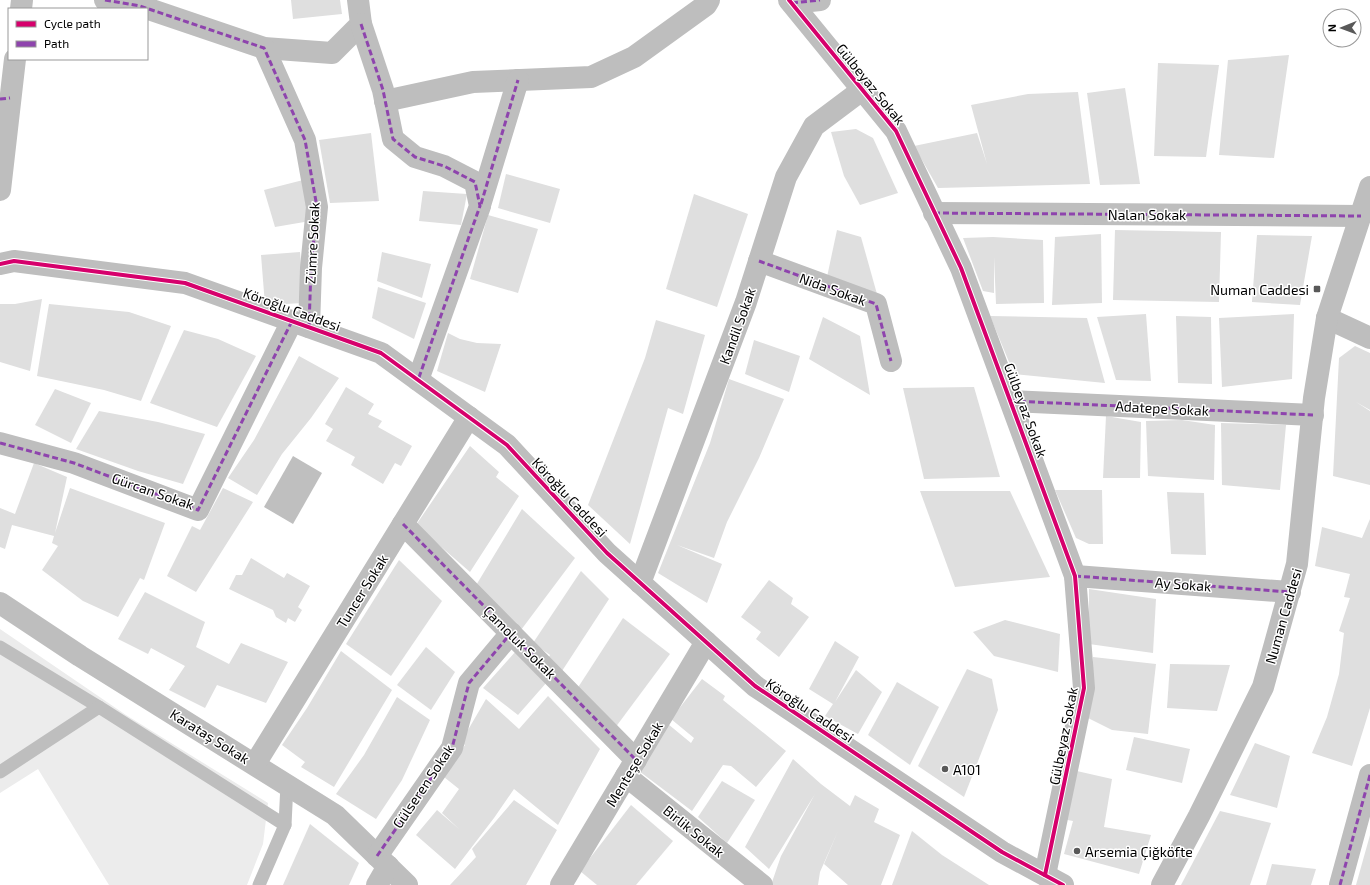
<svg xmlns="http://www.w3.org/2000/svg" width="1370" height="885" viewBox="0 0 1370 885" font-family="'Exo 2',sans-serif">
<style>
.green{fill:#ececec}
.water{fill:#bfbfbf}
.building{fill:#dfdfdf}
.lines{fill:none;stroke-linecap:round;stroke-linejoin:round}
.lane{stroke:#bebebe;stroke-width:13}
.street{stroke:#bebebe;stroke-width:22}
.quiet{stroke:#8e44ad;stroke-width:3;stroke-dasharray:6 3;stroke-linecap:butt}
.cycleway-casing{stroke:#fff;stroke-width:6}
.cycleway{stroke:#d6006c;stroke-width:4}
.poi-dot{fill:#595959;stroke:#fff;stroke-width:1.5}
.labels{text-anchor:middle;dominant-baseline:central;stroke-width:3;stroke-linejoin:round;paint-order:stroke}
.street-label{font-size:14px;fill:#000;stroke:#fff}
.poi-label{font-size:14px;fill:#000;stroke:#fff;text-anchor:start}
</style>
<rect width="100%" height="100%" fill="#fff"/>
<path class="green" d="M 0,629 L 126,715 L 268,803 L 263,844 L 247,885 L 109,885 L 38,769 L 0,793 Z"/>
<path class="water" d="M 293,456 L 322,473 L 293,524 L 264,507 Z"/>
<g class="building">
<path d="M 291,0 L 340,0 L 342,14 L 293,19 Z"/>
<path d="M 1289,55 L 1274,158 L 1219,155 L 1228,60 Z"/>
<path d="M 1158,63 L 1219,65 L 1206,157 L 1154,156 Z"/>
<path d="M 1125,88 L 1140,184 L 1100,185 L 1087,93 Z"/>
<path d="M 1078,92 L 1090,184 L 938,188 L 914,146 L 977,133 L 987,164 L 971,105 L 1028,94 Z"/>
<path d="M 856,129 L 873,138 L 898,193 L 860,205 L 844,176 L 831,132 Z"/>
<path d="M 371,133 L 379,201 L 330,203 L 319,140 Z"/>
<path d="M 506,174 L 560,189 L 550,223 L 498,208 Z"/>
<path d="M 307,179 L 316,220 L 275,227 L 264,190 Z"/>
<path d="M 423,191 L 467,194 L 461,225 L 419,221 Z"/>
<path d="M 694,194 L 748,214 L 717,307 L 666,289 Z"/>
<path d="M 488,215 L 538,229 L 518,293 L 470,279 Z"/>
<path d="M 837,230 L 861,237 L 877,294 L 827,277 Z"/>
<path d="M 1115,230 L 1221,232 L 1219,302 L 1113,300 Z"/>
<path d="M 1101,234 L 1102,303 L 1052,305 L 1055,237 Z"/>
<path d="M 1257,235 L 1312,236 L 1300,305 L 1252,302 Z"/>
<path d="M 993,237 L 1043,240 L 1044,303 L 996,304 L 994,257 L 994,293 L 983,291 L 963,238 Z"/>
<path d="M 300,252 L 304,303 L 265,305 L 261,255 Z"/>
<path d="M 382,252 L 431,264 L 422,298 L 377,281 Z"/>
<path d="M 378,287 L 426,303 L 414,339 L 372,318 Z"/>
<path d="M 42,299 L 30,371 L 0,362 L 0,304 L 15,304 Z"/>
<path d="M 49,304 L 129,312 L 171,326 L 141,401 L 104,390 L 37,376 Z"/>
<path d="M 1146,314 L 1151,381 L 1116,380 L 1097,317 Z"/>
<path d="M 1294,314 L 1292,379 L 1222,387 L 1219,318 Z"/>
<path d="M 990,316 L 1087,318 L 1105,383 L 1014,374 Z"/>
<path d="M 1176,316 L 1211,317 L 1212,384 L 1178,383 Z"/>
<path d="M 823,317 L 860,336 L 870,395 L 809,359 Z"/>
<path d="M 656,320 L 705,335 L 683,414 L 668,408 L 630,544 L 588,505 L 645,358 Z"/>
<path d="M 184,330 L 218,339 L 256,356 L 217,427 L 150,403 Z"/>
<path d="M 448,333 L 460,339 L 477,343 L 501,344 L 485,392 L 437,371 Z"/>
<path d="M 754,340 L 800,356 L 789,392 L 745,374 Z"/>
<path d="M 1355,346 L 1370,353 L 1370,410 L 1356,402 L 1370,411 L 1370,485 L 1333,476 L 1339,358 Z"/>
<path d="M 299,356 L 339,378 L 311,418 L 282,454 L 257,495 L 228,478 L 254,440 Z"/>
<path d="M 729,379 L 784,399 L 759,458 L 727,522 L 714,558 L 677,545 L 722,564 L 707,603 L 658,573 L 710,443 Z"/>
<path d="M 346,387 L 374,404 L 368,414 L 382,421 L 378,427 L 412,446 L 401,466 L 395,463 L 383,484 L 351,465 L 355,457 L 326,441 L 333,429 L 325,424 Z"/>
<path d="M 974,387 L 1000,477 L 924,479 L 903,388 Z"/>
<path d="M 55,389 L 91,403 L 71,443 L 35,425 Z"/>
<path d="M 99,411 L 158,422 L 205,434 L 183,484 L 138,471 L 76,449 Z"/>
<path d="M 1106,416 L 1141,422 L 1140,478 L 1103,478 Z"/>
<path d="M 1182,420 L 1215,425 L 1214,480 L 1148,476 L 1146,421 Z"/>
<path d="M 1221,423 L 1286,425 L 1280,490 L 1222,485 Z"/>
<path d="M 470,446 L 499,472 L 496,477 L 519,496 L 470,572 L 416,525 Z"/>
<path d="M 34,463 L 67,477 L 55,533 L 70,488 L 165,523 L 144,580 L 140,578 L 118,617 L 83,601 L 42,570 L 58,546 L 52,543 L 54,536 L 12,525 L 5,549 L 0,547 L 0,508 L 15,514 Z"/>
<path d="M 223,488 L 253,502 L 196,592 L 167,576 L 192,526 L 200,530 Z"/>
<path d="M 1055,490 L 1102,490 L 1103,544 L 1089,544 L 1076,538 Z"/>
<path d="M 920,491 L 1010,491 L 1050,577 L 955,587 Z"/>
<path d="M 1167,492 L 1204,493 L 1206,555 L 1171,554 Z"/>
<path d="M 522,509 L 575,558 L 521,630 L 475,587 Z"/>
<path d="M 1370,519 L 1370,708 L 1352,766 L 1312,753 L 1327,717 L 1339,674 L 1344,633 L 1339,631 L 1350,598 L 1344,597 L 1350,574 L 1315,566 L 1322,527 L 1362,538 Z"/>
<path d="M 251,558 L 284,578 L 287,573 L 310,586 L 298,607 L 302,610 L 295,622 L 288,618 L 286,623 L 276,617 L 273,610 L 229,589 L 236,575 L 242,575 Z"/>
<path d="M 399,560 L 442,601 L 391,676 L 346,644 Z"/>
<path d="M 581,571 L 609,599 L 562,671 L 546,662 L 550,655 L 533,643 Z"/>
<path d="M 769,580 L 793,598 L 791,604 L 809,617 L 779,657 L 756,639 L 761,632 L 741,617 Z"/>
<path d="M 1089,589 L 1156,599 L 1153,653 L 1089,644 Z"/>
<path d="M 145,592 L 205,622 L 196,647 L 229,664 L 241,643 L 288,662 L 266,703 L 217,685 L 205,708 L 169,690 L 185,666 L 151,648 L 148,654 L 118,639 Z"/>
<path d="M 623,618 L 670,654 L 615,728 L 577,689 Z"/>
<path d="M 1005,620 L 1060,634 L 1058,672 L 994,656 L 973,632 Z"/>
<path d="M 835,641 L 859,657 L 835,702 L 856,670 L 882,692 L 858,734 L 825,716 L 833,704 L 809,689 Z"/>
<path d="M 426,647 L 455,672 L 431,710 L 397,685 Z"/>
<path d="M 341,651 L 392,690 L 334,787 L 301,767 L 305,762 L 282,745 L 307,708 Z"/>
<path d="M 516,651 L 547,682 L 518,715 L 483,688 Z"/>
<path d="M 1093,657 L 1156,664 L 1148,734 L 1112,730 L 1088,718 Z"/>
<path d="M 1170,664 L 1230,665 L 1217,711 L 1167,708 Z"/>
<path d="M 967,669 L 992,679 L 998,710 L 964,797 L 918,766 Z"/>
<path d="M 702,679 L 725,696 L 723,700 L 786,751 L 756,787 L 731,766 L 723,765 L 692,811 L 639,771 L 668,724 L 691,743 L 694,738 L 671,719 Z"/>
<path d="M 897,682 L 939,707 L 910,765 L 868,735 Z"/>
<path d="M 548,696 L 600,749 L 558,825 L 514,789 L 494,818 L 455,869 L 416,835 L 437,810 L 459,829 L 442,813 L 459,789 L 444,777 L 465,745 L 461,742 L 486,699 L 519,729 Z"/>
<path d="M 397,697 L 430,720 L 402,780 L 376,819 L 336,794 L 364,755 Z"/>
<path d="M 1134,737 L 1190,749 L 1182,783 L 1126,770 Z"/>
<path d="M 1255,743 L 1290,756 L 1277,808 L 1230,795 Z"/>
<path d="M 793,759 L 821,784 L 850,806 L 855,795 L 879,809 L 874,822 L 900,835 L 881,885 L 848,885 L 824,864 L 838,831 L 820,872 L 818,885 L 771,885 L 781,856 L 815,794 L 769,869 L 745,847 Z"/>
<path d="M 1068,769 L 1112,779 L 1104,827 L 1151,835 L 1139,874 L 1064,854 L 1073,821 L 1057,818 Z"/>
<path d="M 722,781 L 755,800 L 727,843 L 698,817 Z"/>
<path d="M 514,800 L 557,830 L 526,885 L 450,885 L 476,857 L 472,849 Z"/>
<path d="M 631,805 L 673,841 L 636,885 L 597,885 L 580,871 Z"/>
<path d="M 1220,811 L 1271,823 L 1250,885 L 1181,885 Z"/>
<path d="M 310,824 L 359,863 L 349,885 L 283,885 Z"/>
<path d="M 912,831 L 942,855 L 989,885 L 892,885 Z"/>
<path d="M 1370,835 L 1370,885 L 1356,885 Z"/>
<path d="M 1272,864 L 1316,869 L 1311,885 L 1266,885 Z"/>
</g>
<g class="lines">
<g class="lane">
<path d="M 0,647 L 99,707"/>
<path d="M 0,772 L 99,707 L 285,825"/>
<path d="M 259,885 L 285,825 L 287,784"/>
</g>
<g class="street">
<path d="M 105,0 L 140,6 L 264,48 L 332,53 L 361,24 L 358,0"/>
<path d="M 789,0 L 896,131 L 961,268 L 1075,576 L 1084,688 L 1045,875"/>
<path d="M 792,3 L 820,0"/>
<path d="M 21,9 L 22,0"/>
<path d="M 361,24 L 383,90 L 393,139 L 415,157 L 444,166 L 475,182 L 480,206 L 418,380"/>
<path d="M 264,48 L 305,140 L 317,207 L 311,268 L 309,327"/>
<path d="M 385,101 L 473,82 L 591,77 L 634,57 L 706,5 L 709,0"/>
<path d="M 0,190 L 15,59"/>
<path d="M 480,205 L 518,80"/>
<path d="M 934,213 L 1361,216"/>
<path d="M 759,261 L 876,304 L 891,361"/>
<path d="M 0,264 L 14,261 L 185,283 L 381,353 L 507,445 L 607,553 L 755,686 L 1002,852 L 1063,885"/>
<path d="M 1327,318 L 1370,338"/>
<path d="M 1011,401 L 1313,415"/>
<path d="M 0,443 L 74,463 L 198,510 L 292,321"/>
<path d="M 403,524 L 636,760"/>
<path d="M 1075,576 L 1290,592"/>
<path d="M 640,583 L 746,302 L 786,177 L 814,126 L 862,90"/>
<path d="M 0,603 L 80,656 L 335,815 L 407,885"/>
<path d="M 255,764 L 469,417"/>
<path d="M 626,776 L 762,885"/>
<path d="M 377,856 L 452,748 L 469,683 L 511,633"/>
<path d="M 377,885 L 388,866"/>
<path d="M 561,885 L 706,642"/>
<path d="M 1162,885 L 1199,816 L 1263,687 L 1297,564 L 1314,398 L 1327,318 L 1370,187"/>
<path d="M 1340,885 L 1370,775"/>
</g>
<g class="quiet">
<path d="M 105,0 L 140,6 L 264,48 L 305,140 L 317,207 L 311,268 L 309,327"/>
<path d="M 792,3 L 820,0"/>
<path d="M 361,24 L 383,90 L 393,139 L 415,157 L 444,166 L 475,182 L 480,206 L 418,380"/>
<path d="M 0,99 L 10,98"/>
<path d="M 481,204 L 518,80"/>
<path d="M 934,213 L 1361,216"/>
<path d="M 759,261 L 876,304 L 891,361"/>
<path d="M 1011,401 L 1313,415"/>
<path d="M 0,443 L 74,463 L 198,510 L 292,321"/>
<path d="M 403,524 L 636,760"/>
<path d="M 1075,576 L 1290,592"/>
<path d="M 377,856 L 452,748 L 469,683 L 511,633"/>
<path d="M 1340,885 L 1370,775"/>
</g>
<defs>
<g id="cycleway">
<path d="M 789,0 L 896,131 L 961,268 L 1075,576 L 1084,688 L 1045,875"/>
<path d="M 0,264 L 14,261 L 185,283 L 381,353 L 507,445 L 607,553 L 755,686 L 1002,852 L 1063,885"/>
</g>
</defs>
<use href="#cycleway" class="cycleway-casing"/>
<use href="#cycleway" class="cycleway"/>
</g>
<g class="poi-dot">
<rect x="1313" y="285" width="8" height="8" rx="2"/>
<circle cx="945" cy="769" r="4"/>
<circle cx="1077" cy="851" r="4"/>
</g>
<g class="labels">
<g class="street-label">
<text transform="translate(871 84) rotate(51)">Gülbeyaz Sokak</text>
<text x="1147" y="214">Nalan Sokak</text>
<text transform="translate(312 243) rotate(-87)">Zümre Sokak</text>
<text transform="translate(833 289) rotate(20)">Nida Sokak</text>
<text transform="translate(292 309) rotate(20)">Köroğlu Caddesi</text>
<text transform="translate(737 326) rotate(-70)">Kandil Sokak</text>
<text transform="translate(1162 408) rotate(3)">Adatepe Sokak</text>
<text transform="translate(1026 410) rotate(70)">Gülbeyaz Sokak</text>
<text transform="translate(153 491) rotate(19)">Gürcan Sokak</text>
<text transform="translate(570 497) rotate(47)">Köroğlu Caddesi</text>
<text transform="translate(1183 584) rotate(4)">Ay Sokak</text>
<text transform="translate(362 591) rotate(-58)">Tuncer Sokak</text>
<text transform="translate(1283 616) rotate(-74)">Numan Caddesi</text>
<text transform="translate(520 642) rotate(45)">Çamoluk Sokak</text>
<text transform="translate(810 710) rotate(34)">Köroğlu Caddesi</text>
<text transform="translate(210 736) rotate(32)">Karataş Sokak</text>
<text transform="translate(1063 736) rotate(-79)">Gülbeyaz Sokak</text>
<text transform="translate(634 764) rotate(-59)">Menteşe Sokak</text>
<text transform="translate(423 786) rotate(-56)">Gülseren Sokak</text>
<text transform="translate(694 831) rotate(39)">Birlik Sokak</text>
</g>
<g class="poi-label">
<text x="1309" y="289" text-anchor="end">Numan Caddesi</text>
<text x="953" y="769">A101</text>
<text x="1085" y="851">Arsemia Çiğköfte</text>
</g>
</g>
<rect x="8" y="8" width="140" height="52" fill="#ffffff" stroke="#999999"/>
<rect x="16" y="21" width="20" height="6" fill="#d6006c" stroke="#999999"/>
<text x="44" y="28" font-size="12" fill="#000000">Cycle path</text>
<rect x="16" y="41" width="20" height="6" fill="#8e44ad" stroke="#999999"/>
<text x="44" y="48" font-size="12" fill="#000000">Path</text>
<g transform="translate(1342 28) rotate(269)"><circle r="19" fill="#ffffff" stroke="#999999"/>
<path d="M0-3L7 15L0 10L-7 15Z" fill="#595959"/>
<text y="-6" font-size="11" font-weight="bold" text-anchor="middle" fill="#000000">N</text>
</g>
</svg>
